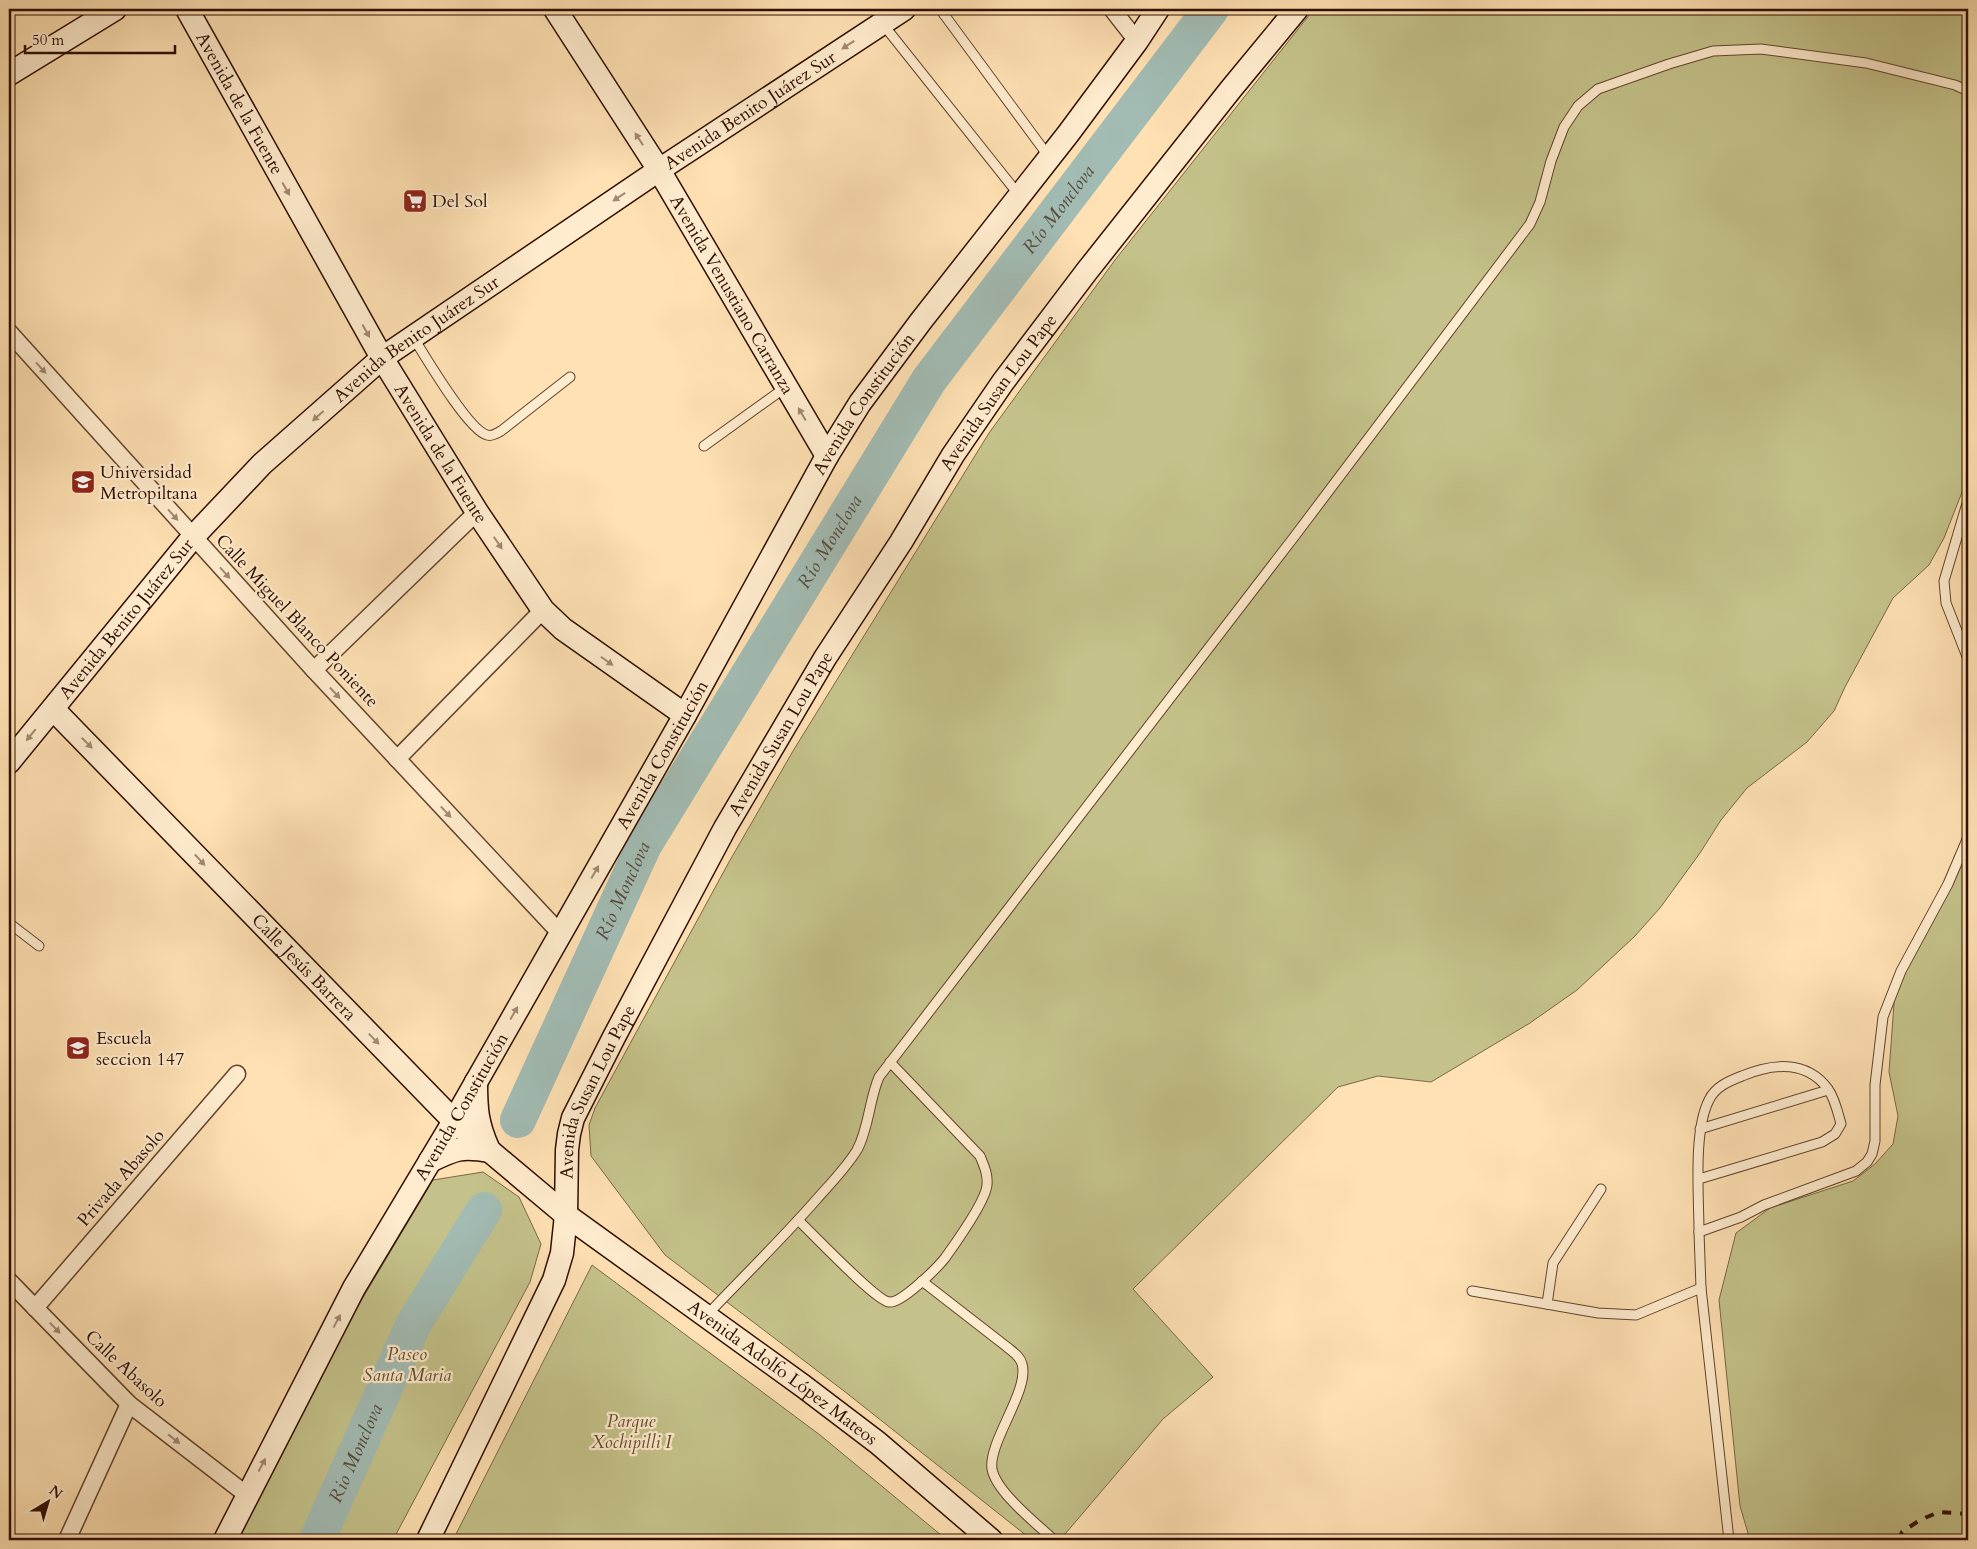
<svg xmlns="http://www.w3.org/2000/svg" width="1977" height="1549" viewBox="0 0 1977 1549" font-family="Cardo,serif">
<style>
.green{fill:#c4c28a;stroke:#796845}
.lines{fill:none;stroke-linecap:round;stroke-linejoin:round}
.river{stroke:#a2bcb4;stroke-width:36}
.lane-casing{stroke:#62432d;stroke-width:11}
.street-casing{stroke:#62432d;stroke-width:19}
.secondary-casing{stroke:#2e0e00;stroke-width:25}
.lane{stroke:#ffecce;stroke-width:9}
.street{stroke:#ffecce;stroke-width:16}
.secondary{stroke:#ffecce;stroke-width:22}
.rail{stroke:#2e0e00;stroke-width:4;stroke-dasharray:9 9;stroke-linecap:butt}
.oneway{fill:#a18871}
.labels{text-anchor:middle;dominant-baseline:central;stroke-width:4.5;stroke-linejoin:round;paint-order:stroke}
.street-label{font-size:18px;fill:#2e0e00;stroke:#ffecce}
.poi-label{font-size:18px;fill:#2e0e00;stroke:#ffecce;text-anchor:start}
.park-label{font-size:18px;font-style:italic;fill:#624d30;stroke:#ffecce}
.water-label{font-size:19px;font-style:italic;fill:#574b3f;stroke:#ffecce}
</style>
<rect width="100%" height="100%" fill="#ffe1b3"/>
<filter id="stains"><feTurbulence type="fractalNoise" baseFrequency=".004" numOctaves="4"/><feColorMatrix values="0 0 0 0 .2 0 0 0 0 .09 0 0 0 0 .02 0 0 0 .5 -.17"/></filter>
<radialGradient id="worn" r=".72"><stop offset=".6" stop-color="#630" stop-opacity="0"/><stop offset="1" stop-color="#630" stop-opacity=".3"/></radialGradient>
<g class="green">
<path d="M 1314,9 L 1968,9 L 1968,477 L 1944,538 L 1929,565 L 1893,598 L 1845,687 L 1834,711 L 1807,742 L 1747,788 L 1721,820 L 1700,853 L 1660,908 L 1634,937 L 1577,990 L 1530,1023 L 1431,1082 L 1378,1076 L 1338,1087 L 1133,1289 L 1213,1377 L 1163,1419 L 1060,1540 L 1032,1540 L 844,1391 L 665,1255 L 591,1156 L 589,1125 L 595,1108 L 729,862 L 793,751 L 989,433 L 1115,260 Z"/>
<path d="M 1968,848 L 1968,1540 L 1750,1540 L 1740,1506 L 1719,1300 L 1736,1233 L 1770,1208 L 1853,1181 L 1875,1164 L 1893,1144 L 1898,1116 L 1889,1072 L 1895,990 Z"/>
<path d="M 483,1172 L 519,1197 L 541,1244 L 530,1282 L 393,1540 L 237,1540 L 270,1471 L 355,1311 L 433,1180 Z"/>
<path d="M 592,1265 L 820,1435 L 947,1540 L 453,1540 Z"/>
</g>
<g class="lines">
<g class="river">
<path id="s1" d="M 518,1120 L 644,845 L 929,380 L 1211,9"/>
<path id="s2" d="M 317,1540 L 413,1325 L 484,1210"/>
</g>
<defs>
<g id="lane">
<path d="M 940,9 L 1049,157"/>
<path d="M 882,23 L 1019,195"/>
<path d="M 413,337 C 425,356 468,430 487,435 C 492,437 497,433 501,431 L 570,377"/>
<path d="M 704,446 L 786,387"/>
<path d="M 1968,500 L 1944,581 L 1946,603 L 1968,659"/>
<path d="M 9,923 L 39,946"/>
<path d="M 1700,1129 L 1828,1090"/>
<path d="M 1699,1179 L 1822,1142 L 1835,1134 L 1841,1124 C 1838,1113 1835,1099 1828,1089 C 1806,1059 1771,1064 1742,1076 C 1729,1081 1715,1087 1709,1100 C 1693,1131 1699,1196 1699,1232"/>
<path d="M 798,1220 C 812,1233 875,1300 889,1302 C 901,1304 937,1268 945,1258 C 955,1244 986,1201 987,1185 C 988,1174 984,1166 980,1156 L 890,1062"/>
<path d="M 922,1281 L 1007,1347 C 1013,1352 1020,1356 1022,1364 C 1030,1390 988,1442 992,1469 C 996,1492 1037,1524 1054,1540"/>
<path d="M 1472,1291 L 1598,1313 L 1636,1315 L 1701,1288"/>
<path d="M 1547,1304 L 1553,1263 L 1601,1189"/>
<path d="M 706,1316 C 743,1277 781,1240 816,1200 C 830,1184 846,1168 857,1150 C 869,1128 869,1100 879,1077 L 1294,537 L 1530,224 L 1540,202 L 1551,161 L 1564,127 L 1578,106 L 1598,89 L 1669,64 L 1713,51 L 1761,49 L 1866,63 L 1955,85 L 1968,91"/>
<path d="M 1729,1540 L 1701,1288 L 1699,1232 L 1741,1217 L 1764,1205 L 1856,1171 L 1867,1162 L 1872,1154 L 1875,1141 L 1875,1085 L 1883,1017 L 1901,971 L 1948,884 L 1968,837"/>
</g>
<g id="street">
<path d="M 1112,9 L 1137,41"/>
<path d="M 9,332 L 314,670 L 560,933"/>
<path d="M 314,670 L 477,512"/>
<path d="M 397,759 L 543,610"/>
<path d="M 9,1281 L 129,1404 L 247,1495"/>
<path d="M 35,1308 L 237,1074"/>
<path d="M 67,1540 L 129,1404"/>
</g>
<g id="secondary">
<path id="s3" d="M 187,9 L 382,358 L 477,512 L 543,610 L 563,629 L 685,715"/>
<path id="s4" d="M 555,9 L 659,170 L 827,456"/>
<path d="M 9,74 L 115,9"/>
<path id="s5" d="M 53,709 L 454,1121 L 566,1215 L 803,1386 L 878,1443 L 991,1540"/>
<path id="s6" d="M 9,762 L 193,537 L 262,464 L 382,358 L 659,170 L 904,9"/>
<path d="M 476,1082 C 476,1109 477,1123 488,1148"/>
<path d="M 430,1161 C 455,1149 461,1146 490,1151"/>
<path id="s7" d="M 225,1540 L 354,1288 L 454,1121 L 685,715 L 827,456 L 860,403 L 921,321 L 1068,134 L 1137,41 L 1158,9"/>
<path id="s8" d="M 428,1540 L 554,1280 L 562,1253 L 566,1215 L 567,1150 L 569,1134 L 573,1118 L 614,1037 L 725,828 L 825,658 L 901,542 L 953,455 L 1003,382 L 1087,271 L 1231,89 L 1297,9"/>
</g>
</defs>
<use href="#lane" class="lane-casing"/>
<use href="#street" class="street-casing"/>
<use href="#secondary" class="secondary-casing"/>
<use href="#lane" class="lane"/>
<use href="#street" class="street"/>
<use href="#secondary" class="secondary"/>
<path class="rail" d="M 1899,1540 L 1902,1532 L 1920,1520 L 1939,1512 L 1968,1514"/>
</g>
<defs><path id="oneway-solid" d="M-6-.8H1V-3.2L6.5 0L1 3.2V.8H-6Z" transform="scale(1.25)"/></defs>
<g class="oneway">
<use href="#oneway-solid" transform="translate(848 45) rotate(147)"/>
<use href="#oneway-solid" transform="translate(639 139) rotate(-123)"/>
<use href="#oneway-solid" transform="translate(286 189) rotate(61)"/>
<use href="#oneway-solid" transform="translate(619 197) rotate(146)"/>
<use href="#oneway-solid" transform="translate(366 331) rotate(61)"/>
<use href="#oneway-solid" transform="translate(41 368) rotate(48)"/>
<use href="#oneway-solid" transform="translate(802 414) rotate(-120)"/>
<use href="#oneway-solid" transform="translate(318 416) rotate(138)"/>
<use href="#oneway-solid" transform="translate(173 515) rotate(48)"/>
<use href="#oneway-solid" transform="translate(498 543) rotate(56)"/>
<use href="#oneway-solid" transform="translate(225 573) rotate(48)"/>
<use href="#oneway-solid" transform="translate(607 661) rotate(35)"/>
<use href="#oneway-solid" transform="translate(335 693) rotate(47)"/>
<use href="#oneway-solid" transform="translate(31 735) rotate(129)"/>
<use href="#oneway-solid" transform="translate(87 743) rotate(45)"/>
<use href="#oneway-solid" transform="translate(446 812) rotate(47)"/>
<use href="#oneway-solid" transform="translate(200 860) rotate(47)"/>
<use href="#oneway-solid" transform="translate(595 872) rotate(-60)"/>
<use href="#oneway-solid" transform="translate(514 1013) rotate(-60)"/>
<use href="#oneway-solid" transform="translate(374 1039) rotate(46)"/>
<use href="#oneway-solid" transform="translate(337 1321) rotate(-62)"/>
<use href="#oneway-solid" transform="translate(55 1328) rotate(46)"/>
<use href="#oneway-solid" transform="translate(174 1439) rotate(38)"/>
<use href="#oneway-solid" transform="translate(262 1465) rotate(-62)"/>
</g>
<defs>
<symbol id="supermarket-square" viewBox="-11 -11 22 22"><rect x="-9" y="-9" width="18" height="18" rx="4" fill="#8f2418" stroke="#ffecce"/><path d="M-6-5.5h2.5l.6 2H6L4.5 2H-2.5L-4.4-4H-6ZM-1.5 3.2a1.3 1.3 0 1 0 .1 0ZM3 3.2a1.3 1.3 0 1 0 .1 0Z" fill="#fff"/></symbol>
<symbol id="university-square" viewBox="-11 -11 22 22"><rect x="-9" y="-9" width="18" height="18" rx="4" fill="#8f2418" stroke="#ffecce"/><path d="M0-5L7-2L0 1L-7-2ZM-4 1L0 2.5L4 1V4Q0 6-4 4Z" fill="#fff"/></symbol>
<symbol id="school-square" viewBox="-11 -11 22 22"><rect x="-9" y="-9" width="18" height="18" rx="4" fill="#8f2418" stroke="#ffecce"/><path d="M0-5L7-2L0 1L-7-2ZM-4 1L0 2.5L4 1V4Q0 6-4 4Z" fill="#fff"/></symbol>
</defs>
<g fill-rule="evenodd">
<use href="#supermarket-square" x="401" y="187" width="28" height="28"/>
<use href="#university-square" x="69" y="468" width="28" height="28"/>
<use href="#school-square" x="64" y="1034" width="28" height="28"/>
</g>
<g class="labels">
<g class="street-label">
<text stroke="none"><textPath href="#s3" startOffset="108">Avenida de la Fuente</textPath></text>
<text stroke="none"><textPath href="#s6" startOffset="995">Avenida Benito Juárez Sur</textPath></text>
<text stroke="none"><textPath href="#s4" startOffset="336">Avenida Venustiano Carranza</textPath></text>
<text stroke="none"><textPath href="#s6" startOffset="590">Avenida Benito Juárez Sur</textPath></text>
<text stroke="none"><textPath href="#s8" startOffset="1295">Avenida Susan Lou Pape</textPath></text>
<text stroke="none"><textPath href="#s7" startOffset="1304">Avenida Constitución</textPath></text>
<text stroke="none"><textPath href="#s3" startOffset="512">Avenida de la Fuente</textPath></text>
<text stroke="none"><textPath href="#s6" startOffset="185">Avenida Benito Juárez Sur</textPath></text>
<text transform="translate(297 621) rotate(47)">Calle Miguel Blanco Poniente</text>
<text stroke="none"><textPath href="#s8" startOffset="890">Avenida Susan Lou Pape</textPath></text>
<text stroke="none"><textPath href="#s7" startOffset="899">Avenida Constitución</textPath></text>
<text stroke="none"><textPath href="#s5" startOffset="360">Calle Jesús Barrera</textPath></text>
<text stroke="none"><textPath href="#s8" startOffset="485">Avenida Susan Lou Pape</textPath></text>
<text stroke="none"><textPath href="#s7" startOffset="494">Avenida Constitución</textPath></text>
<text transform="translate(121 1178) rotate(-49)">Privada Abasolo</text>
<text transform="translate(126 1369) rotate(43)">Calle Abasolo</text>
<text stroke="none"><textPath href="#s5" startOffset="989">Avenida Adolfo López Mateos</textPath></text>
</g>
<g class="poi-label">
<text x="432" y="201">Del Sol</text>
<text x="100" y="472">Universidad<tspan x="100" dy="21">Metropiltana</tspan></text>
<text x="96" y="1038">Escuela<tspan x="96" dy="21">seccion 147</tspan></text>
</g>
<g class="park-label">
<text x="407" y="1354">Paseo<tspan x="407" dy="21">Santa Maria</tspan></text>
<text x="631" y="1421">Parque<tspan x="631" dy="21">Xochipilli I</tspan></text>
</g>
<g class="water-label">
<text stroke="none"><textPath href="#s1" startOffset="1062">Río Monclova</textPath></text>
<text stroke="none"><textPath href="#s1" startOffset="658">Río Monclova</textPath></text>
<text stroke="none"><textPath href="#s1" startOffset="252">Río Monclova</textPath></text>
<text stroke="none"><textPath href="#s2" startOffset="95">Rio Monclova</textPath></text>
</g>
</g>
<rect width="1977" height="1549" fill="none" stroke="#ffe1b3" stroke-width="30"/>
<rect x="10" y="10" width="1957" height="1529" fill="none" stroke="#2e0e00" stroke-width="2.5"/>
<rect x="15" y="15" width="1947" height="1519" fill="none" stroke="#2e0e00"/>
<g transform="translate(48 1502) rotate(38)" stroke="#ffecce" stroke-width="4" paint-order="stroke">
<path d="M0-4L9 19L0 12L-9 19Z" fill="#2e0e00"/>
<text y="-8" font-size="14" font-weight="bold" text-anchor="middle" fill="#2e0e00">N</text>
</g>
<path d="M25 45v8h150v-8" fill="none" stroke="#2e0e00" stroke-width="2.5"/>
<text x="32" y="45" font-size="15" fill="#2e0e00" stroke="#ffecce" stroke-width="4" paint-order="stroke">50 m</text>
<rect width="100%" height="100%" filter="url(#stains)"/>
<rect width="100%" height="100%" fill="url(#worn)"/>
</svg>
